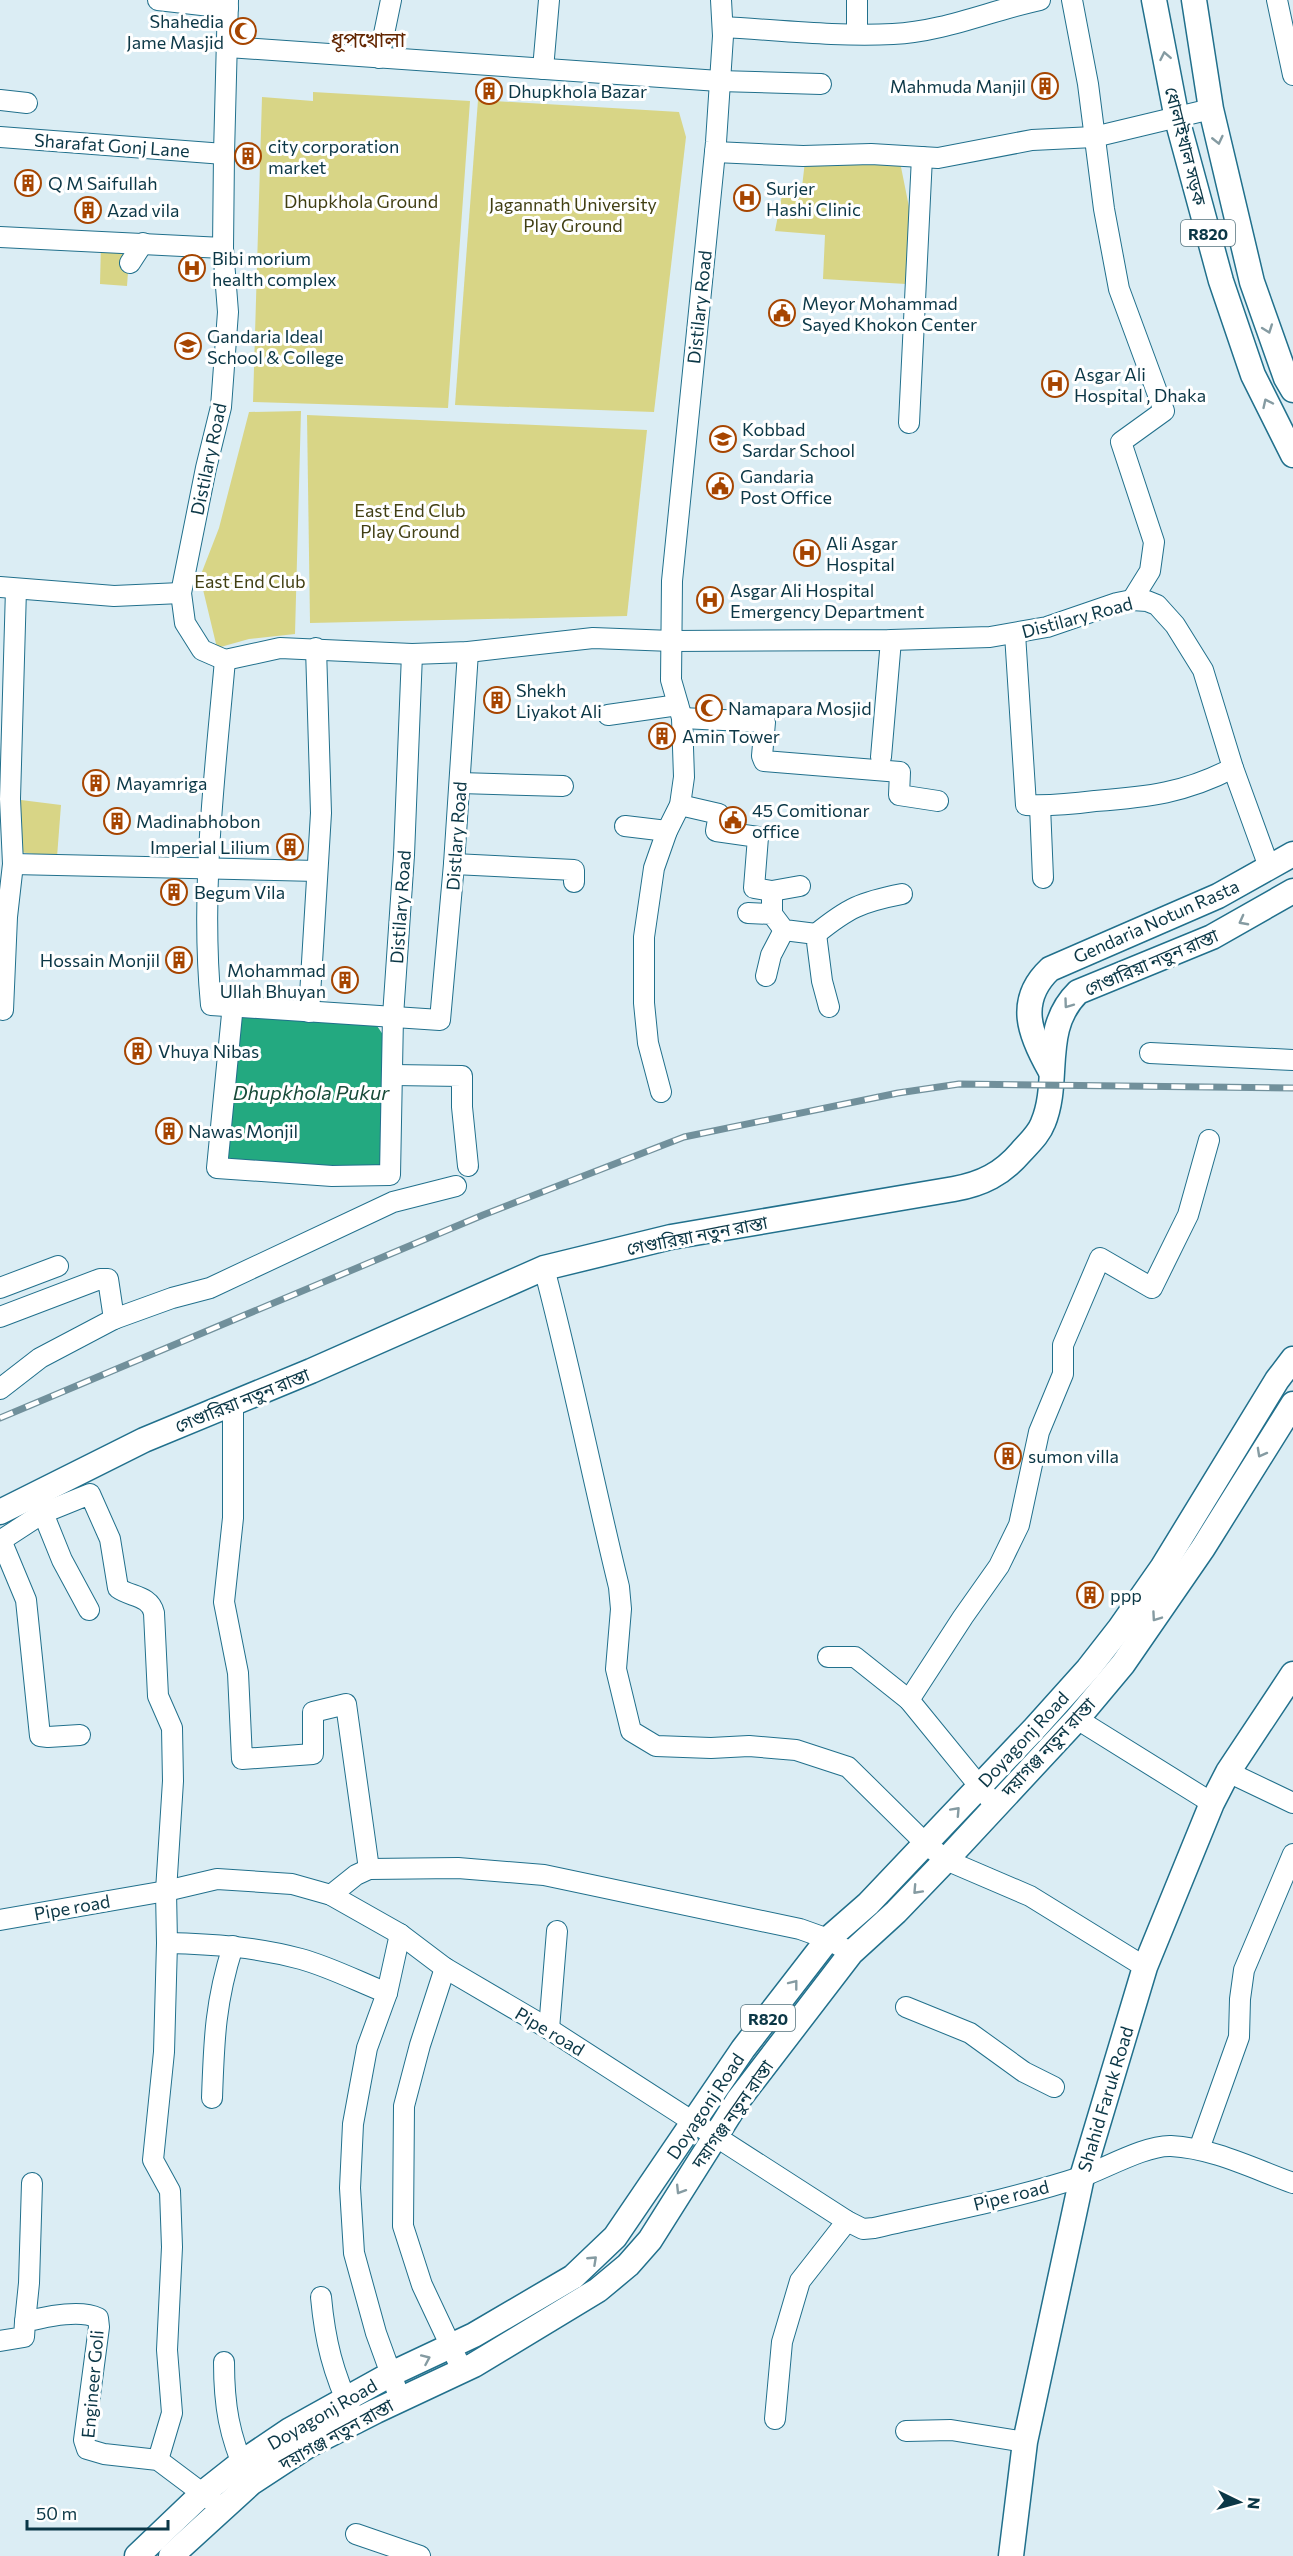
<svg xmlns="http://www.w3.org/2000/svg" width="1293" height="2556" viewBox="0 0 1293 2556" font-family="Commissioner,'Noto Sans Bengali',sans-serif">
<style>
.green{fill:#d8d586}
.water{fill:#23a980}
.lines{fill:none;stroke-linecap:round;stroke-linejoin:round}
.minor-casing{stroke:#21708c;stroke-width:22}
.major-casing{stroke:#21708c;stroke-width:27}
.minor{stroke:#fff;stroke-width:20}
.major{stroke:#fff;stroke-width:24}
.rail-casing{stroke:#71909b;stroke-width:7}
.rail{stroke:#fff;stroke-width:4.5;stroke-dasharray:14;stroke-linecap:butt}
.oneway{stroke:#859ba2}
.labels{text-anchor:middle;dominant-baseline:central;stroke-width:6;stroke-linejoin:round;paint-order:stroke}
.shield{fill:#fff;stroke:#54737e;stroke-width:1.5}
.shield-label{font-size:16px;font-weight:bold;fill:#0b3746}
.poi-label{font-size:18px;fill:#0b3746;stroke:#fff;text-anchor:start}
.street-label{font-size:18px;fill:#0b3746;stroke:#fff}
.park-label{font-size:18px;fill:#413f13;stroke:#fff}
.water-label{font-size:20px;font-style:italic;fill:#184b39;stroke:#fff}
.quarter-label{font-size:21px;fill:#622500;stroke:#fff}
</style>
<rect width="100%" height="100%" fill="#dbedf4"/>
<g class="green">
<path d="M 313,92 L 470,101 L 448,408 L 253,402 L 262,97 L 313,101 Z"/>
<path d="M 478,100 L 679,112 L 686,137 L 654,412 L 455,405 Z"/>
<path d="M 805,161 L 900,162 L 910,212 L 906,284 L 823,279 L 825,235 L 775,231 L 782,195 L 801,196 Z"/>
<path d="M 101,243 L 130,245 L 127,286 L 100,284 Z"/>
<path d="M 301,411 L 295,634 L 249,639 L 217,648 L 200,577 L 219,528 L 249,412 Z"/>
<path d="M 307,415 L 647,430 L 627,616 L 310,623 Z"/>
<path d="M 21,800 L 61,805 L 57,857 L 19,852 Z"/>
</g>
<path class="water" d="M 238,1011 L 373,1020 L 388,1042 L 384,1171 L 296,1168 L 262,1161 L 225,1162 Z"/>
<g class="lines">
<defs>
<g id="minor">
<path d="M 158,0 L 228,8"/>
<path d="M 228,0 L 224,154 L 223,248 L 228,312 L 221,407 L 206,468 L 181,593 L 185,623 L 202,650 L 225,660 L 280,648 L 412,654 L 468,652 L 593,638 L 672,641 L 891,640 L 990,637 L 1047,627 L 1117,603 L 1132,600 L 1147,601 L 1157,605 L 1175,625 L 1203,670 L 1233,768 L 1269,867"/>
<path d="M 1072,0 L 1088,84 L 1104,209 L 1119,289 L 1164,411 L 1121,442 L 1154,542 L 1150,571 L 1132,600"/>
<path d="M 1277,0 L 1293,75"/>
<path d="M 723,27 C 778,30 838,37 893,34 C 943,32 992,10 1040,0"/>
<path d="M 857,33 L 857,0"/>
<path d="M 228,47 L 719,81 L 821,84"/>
<path d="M 379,58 L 391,0"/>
<path d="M 543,69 L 549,0"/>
<path d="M 0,100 L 27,103"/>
<path d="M 0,137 L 224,154"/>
<path d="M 715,152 L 803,156 L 871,154 L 938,158 L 1032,140 L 1094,137 L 1211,109"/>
<path d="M 0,237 L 223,248"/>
<path d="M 130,263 L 143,243"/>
<path d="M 909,423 L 922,157"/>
<path d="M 0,587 L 114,596 L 181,593"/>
<path d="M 1015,634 L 1026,805 C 1050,806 1072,804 1095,801 C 1148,797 1185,793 1233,768"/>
<path d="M 225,660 C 215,774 200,890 211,1005 L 440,1020 L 454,864 L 468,652"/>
<path d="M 608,715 L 678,705"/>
<path d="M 682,718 L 765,722 L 762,756 L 764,761 L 900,772 L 899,795 L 938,801"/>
<path d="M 881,757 L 891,640"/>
<path d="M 460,783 L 563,786"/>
<path d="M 680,805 L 719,814 L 716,831 L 758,837 L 754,888 L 772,891 L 772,914"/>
<path d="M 1040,806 L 1043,878"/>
<path d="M 625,826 L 667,831"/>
<path d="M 13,864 L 317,871"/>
<path d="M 454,864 L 574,870 L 574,882"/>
<path d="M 772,891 L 800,886"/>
<path d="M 748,913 L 772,914 L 784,930 L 816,934 L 822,981 L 829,1007"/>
<path d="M 816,934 C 848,908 861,902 902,894"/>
<path d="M 766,976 L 771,955 L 784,930"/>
<path d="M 233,1004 L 217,1168 L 332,1176 L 390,1175 L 393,1016 L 404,855 L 412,654"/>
<path d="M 3,1010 L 7,917 L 13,864 L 10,799 L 16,589"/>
<path d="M 309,1012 L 321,813 L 316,648"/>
<path d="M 1150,1053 L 1293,1060"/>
<path d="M 393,1075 L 462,1076 L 462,1107 L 468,1166"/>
<path d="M 661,1092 L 648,1043 L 644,1003 L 644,937 L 654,868 L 667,831 L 680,805 L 684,777 L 682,718 L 671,680 L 672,581 L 716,142 L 723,36 L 721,0"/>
<path d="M 544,1268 C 572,1374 593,1481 619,1587 L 621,1609 L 616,1669 L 631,1731 L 656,1746 L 711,1748 L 749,1746 L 796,1750 L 848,1767 L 925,1843 L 946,1860 L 1030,1896 L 1145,1967"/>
<path d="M 0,1288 L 58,1266"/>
<path d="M 0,1317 L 100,1279 L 108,1279 L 114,1319"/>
<path d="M 0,1389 L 40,1358 L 114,1319 L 172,1298 L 210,1288 L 393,1202 L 456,1186"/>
<path d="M 233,1403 L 233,1518 L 224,1602 L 238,1673 L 242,1759 L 313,1754 L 313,1712 L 346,1704 L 369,1869"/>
<path d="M 43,1513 L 62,1560 L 89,1610"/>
<path d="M 1,1540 L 26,1600 L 40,1736 L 48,1737 L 80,1735"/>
<path d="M 0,1541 L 43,1513 L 90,1494 L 110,1539 L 118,1588 C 130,1597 150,1595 154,1613 L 158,1696 L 172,1728 L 173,1781 L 166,1891 L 167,1943 L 164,2052 L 153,2160 L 170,2191 L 172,2247 L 167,2350 L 172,2413 L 158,2460"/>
<path d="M 828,1657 L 855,1657 L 909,1700 L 989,1798"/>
<path d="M 909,1700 L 963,1617 L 999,1566 L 1019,1525 L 1039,1432 L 1063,1374 L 1063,1345 L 1100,1258 L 1152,1288 L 1188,1215 L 1209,1140"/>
<path d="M 1077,1719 L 1212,1803"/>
<path d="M 1228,1772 L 1293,1803"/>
<path d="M 331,1895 L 356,1875 L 369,1869 L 458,1868 L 544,1875 L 800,1929 L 828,1939 L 851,1953"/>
<path d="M 0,1920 L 166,1891 L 217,1879 L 292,1884 L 331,1895 L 400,1934 L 445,1968 L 549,2029 L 847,2221 L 863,2229 L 874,2228 C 943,2212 1014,2199 1081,2177 C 1106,2168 1146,2145 1171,2146 C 1213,2148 1254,2169 1293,2183"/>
<path d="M 167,1943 C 213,1944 257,1947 301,1959 C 330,1967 359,1982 387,1993"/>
<path d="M 445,1968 L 420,2045 L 404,2106 L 403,2226 L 422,2285 L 462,2370"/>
<path d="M 906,2007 L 970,2033 L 1024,2072 L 1054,2087"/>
<path d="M 549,2029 L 557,1931"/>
<path d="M 212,2098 C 214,2041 215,2002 233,1946"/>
<path d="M 1199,2149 L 1239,2037 L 1240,1999 L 1244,1970 L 1293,1854"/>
<path d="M 321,2297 C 325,2341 333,2373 352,2413"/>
<path d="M 25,2322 L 29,2283 L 32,2183"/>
<path d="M 0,2341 L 24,2337 L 25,2322 C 44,2317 80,2309 98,2318 L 99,2327 L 84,2440 L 87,2449 L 104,2454 L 158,2460 L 222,2508"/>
<path d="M 224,2362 C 224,2405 229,2436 247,2475"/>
<path d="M 400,2399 L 376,2333 L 354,2253 L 350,2188 L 353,2124 L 367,2048 L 387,1993 L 400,1934"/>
<path d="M 775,2419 L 782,2342 L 800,2281 L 847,2221"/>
<path d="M 906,2431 L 951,2430 L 1025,2442"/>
<path d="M 356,2534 L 420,2556"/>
</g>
<g id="major">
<path d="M 1154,0 L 1177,119 L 1221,281 L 1253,375 L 1293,455"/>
<path d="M 1194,0 L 1211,109 L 1252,282 L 1286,378 L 1293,390"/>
<path d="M 1050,1070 C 1030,1035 1016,1001 1050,969 L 1218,896 L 1293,854"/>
<path d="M 0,1512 L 144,1440 L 311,1371 L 544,1268 L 671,1237 L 954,1189 C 982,1184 1002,1174 1021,1152 C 1029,1143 1039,1134 1043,1123 C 1061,1080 1040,1029 1078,992 L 1212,937 L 1293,891"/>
<path d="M 137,2556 L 203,2493 L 241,2463 L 290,2430 L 391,2374 L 474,2335 L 573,2277 L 615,2237 L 743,2049 L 828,1939 L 868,1904 L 1035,1728 L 1088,1669 L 1120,1628 L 1162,1568 L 1277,1380 L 1293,1359"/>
<path d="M 171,2556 L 251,2483 L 309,2445 L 376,2411 L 474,2365 L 598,2290 L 628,2265 L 650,2240 L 739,2099 L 851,1953 L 896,1912 L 946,1860 L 1077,1719 L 1123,1664 L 1203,1548 L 1293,1404"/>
<path d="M 1011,2556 L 1025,2442 L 1082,2177 L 1145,1967 L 1212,1803 L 1228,1772 L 1293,1674"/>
</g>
</defs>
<use href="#minor" class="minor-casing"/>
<use href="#major" class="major-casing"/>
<use href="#minor" class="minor"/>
<use href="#major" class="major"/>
<defs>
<path id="rail" d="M 0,1418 L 483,1215 L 684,1137 L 898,1093 L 959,1084 L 1293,1088"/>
</defs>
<use href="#rail" class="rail-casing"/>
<use href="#rail" class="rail"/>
</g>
<defs><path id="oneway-chevron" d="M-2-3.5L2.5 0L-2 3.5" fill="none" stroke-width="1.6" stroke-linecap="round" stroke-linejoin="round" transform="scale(1.5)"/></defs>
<g class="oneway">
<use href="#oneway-chevron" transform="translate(1165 56) rotate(-101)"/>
<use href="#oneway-chevron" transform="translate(1218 140) rotate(77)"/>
<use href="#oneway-chevron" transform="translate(1268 329) rotate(70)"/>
<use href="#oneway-chevron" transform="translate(1267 403) rotate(-115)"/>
<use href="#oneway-chevron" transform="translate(1243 921) rotate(152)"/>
<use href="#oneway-chevron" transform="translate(1068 1004) rotate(126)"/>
<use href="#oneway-chevron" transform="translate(1261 1453) rotate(119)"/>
<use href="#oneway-chevron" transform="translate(1156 1617) rotate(125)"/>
<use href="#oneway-chevron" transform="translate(956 1811) rotate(-47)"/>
<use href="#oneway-chevron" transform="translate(917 1890) rotate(133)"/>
<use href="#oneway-chevron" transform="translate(794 1984) rotate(-52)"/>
<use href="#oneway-chevron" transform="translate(680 2190) rotate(122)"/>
<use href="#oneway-chevron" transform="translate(593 2260) rotate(-43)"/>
<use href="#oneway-chevron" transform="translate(426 2359) rotate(-24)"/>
</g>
<defs>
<symbol id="mosque-ring" viewBox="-11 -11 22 22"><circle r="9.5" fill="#fff" stroke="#a64500" stroke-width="1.5"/><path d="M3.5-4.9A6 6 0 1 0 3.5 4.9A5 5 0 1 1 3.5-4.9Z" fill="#a64500"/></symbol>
<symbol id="building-ring" viewBox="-11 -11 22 22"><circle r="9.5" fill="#fff" stroke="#a64500" stroke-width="1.5"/><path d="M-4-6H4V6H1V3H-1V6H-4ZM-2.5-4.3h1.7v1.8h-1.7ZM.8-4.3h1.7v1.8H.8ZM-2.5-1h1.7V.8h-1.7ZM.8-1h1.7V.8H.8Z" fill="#a64500"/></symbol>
<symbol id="hospital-ring" viewBox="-11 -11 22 22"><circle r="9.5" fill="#fff" stroke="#a64500" stroke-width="1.5"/><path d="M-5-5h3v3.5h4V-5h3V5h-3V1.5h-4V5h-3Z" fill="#a64500"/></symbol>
<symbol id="civic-ring" viewBox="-11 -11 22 22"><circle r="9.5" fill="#fff" stroke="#a64500" stroke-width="1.5"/><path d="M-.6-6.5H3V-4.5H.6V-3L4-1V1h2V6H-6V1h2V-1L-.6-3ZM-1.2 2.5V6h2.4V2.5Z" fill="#a64500"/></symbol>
<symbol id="school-ring" viewBox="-11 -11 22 22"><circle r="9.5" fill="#fff" stroke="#a64500" stroke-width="1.5"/><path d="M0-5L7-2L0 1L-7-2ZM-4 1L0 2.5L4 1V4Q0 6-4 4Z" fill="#a64500"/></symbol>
</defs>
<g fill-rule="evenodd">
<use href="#mosque-ring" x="228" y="16" width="30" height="30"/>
<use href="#building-ring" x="1030" y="71" width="30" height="30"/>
<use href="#building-ring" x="474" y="76" width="30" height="30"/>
<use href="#building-ring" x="233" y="141" width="30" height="30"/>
<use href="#building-ring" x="13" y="168" width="30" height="30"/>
<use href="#hospital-ring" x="732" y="183" width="30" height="30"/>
<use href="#building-ring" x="73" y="195" width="30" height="30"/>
<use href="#hospital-ring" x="177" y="253" width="30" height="30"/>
<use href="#civic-ring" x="767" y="298" width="30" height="30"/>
<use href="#school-ring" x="173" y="331" width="30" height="30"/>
<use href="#hospital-ring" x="1040" y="369" width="30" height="30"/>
<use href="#school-ring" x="708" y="424" width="30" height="30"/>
<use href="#civic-ring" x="705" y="471" width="30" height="30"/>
<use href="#hospital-ring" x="792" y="538" width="30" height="30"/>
<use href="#hospital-ring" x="695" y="585" width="30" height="30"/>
<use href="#building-ring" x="482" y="685" width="30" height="30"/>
<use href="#mosque-ring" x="694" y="693" width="30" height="30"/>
<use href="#building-ring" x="647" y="721" width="30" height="30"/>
<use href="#building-ring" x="81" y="768" width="30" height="30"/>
<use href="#civic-ring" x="718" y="805" width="30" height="30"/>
<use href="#building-ring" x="102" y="806" width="30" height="30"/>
<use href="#building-ring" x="275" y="832" width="30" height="30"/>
<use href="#building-ring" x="159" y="877" width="30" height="30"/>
<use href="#building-ring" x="164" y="945" width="30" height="30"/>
<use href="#building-ring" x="330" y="965" width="30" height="30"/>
<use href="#building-ring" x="123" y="1036" width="30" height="30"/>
<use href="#building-ring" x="154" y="1116" width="30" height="30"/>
<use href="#building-ring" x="993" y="1441" width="30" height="30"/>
<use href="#building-ring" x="1075" y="1580" width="30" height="30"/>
</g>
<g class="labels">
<g class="shield">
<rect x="1181" y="220" width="54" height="26" rx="4.5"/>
<rect x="741" y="2005" width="54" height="26" rx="4.5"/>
</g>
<g class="shield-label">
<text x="1208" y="233">R820</text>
<text x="768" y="2018">R820</text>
</g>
<g class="poi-label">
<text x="224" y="21" text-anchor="end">Shahedia<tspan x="224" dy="21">Jame Masjid</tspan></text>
<text x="1026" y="86" text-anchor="end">Mahmuda Manjil</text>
<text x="508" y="91">Dhupkhola Bazar</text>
<text x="268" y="146">city corporation<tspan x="268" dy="21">market</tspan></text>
<text x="48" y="183">Q M Saifullah</text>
<text x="766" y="188">Surjer<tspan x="766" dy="21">Hashi Clinic</tspan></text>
<text x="107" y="210">Azad vila</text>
<text x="212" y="258">Bibi morium<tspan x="212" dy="21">health complex</tspan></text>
<text x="802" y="303">Meyor Mohammad<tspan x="802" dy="21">Sayed Khokon Center</tspan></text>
<text x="207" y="336">Gandaria Ideal<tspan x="207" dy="21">School &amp; College</tspan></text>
<text x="1074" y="374">Asgar Ali<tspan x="1074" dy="21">Hospital , Dhaka</tspan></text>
<text x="742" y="429">Kobbad<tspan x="742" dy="21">Sardar School</tspan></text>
<text x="740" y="476">Gandaria<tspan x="740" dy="21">Post Office</tspan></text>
<text x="826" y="543">Ali Asgar<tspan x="826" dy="21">Hospital</tspan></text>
<text x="730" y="590">Asgar Ali Hospital<tspan x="730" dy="21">Emergency Department</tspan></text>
<text x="516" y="690">Shekh<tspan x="516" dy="21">Liyakot Ali</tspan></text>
<text x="728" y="708">Namapara Mosjid</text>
<text x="682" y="736">Amin Tower</text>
<text x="116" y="783">Mayamriga</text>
<text x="752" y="810">45 Comitionar<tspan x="752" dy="21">office</tspan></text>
<text x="136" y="821">Madinabhobon</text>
<text x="270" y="847" text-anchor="end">Imperial Lilium</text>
<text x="194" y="892">Begum Vila</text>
<text x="160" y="960" text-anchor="end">Hossain Monjil</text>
<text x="326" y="970" text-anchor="end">Mohammad<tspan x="326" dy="21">Ullah Bhuyan</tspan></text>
<text x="158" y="1051">Vhuya Nibas</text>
<text x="188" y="1131">Nawas Monjil</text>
<text x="1028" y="1456">sumon villa</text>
<text x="1110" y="1595">ppp</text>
</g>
<g class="street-label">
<text transform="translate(112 145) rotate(4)">Sharafat Gonj Lane</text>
<text transform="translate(1186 146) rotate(76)">ধোলাইখাল সড়ক</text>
<text transform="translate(699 307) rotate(-84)">Distilary Road</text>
<text transform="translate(208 459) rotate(-78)">Distilary Road</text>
<text transform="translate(1077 617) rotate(-15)">Distilary Road</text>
<text transform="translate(456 836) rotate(-86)">Distlary Road</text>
<text transform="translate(400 907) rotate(-86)">Distilary Road</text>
<text transform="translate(1156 921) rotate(-24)">Gendaria Notun Rasta</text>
<text transform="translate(1151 962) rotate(-23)">গেণ্ডারিয়া নতুন রাস্তা</text>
<text transform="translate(697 1235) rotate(-11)">গেণ্ডারিয়া নতুন রাস্তা</text>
<text transform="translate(242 1400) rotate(-22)">গেণ্ডারিয়া নতুন রাস্তা</text>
<text transform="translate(1023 1739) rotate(-47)">Doyagonj Road</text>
<text transform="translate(1048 1747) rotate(-47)">দয়াগঞ্জ নতুন রাস্তা</text>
<text transform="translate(72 1907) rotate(-10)">Pipe road</text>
<text transform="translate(550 2031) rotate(31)">Pipe road</text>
<text transform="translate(1105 2099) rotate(-73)">Shahid Faruk Road</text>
<text transform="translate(705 2106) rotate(-56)">Doyagonj Road</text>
<text transform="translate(732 2114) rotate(-55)">দয়াগঞ্জ নতুন রাস্তা</text>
<text transform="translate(1011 2195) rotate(-14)">Pipe road</text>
<text transform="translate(92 2384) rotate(-85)">Engineer Goli</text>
<text transform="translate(322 2414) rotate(-30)">Doyagonj Road</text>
<text transform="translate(336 2434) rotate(-29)">দয়াগঞ্জ নতুন রাস্তা</text>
</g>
<g class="park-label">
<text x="361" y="201">Dhupkhola Ground</text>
<text x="573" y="204">Jagannath University<tspan x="573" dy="21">Play Ground</tspan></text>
<text x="410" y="510">East End Club<tspan x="410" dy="21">Play Ground</tspan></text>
<text x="250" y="581">East End Club</text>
</g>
<g class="water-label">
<text x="311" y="1092">Dhupkhola Pukur</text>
</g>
<g class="quarter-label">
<text x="368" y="38">ধূপখোলা</text>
</g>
</g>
<g transform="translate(1239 2502) rotate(95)" stroke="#ffffff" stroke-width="4.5" paint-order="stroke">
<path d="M0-4.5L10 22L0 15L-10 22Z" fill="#0b3746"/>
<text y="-9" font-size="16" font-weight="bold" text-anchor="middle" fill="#0b3746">N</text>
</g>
<path d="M27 2520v9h141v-9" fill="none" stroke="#0b3746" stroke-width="3"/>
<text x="36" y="2520" font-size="18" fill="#0b3746" stroke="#ffffff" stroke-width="4.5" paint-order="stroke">50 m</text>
</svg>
